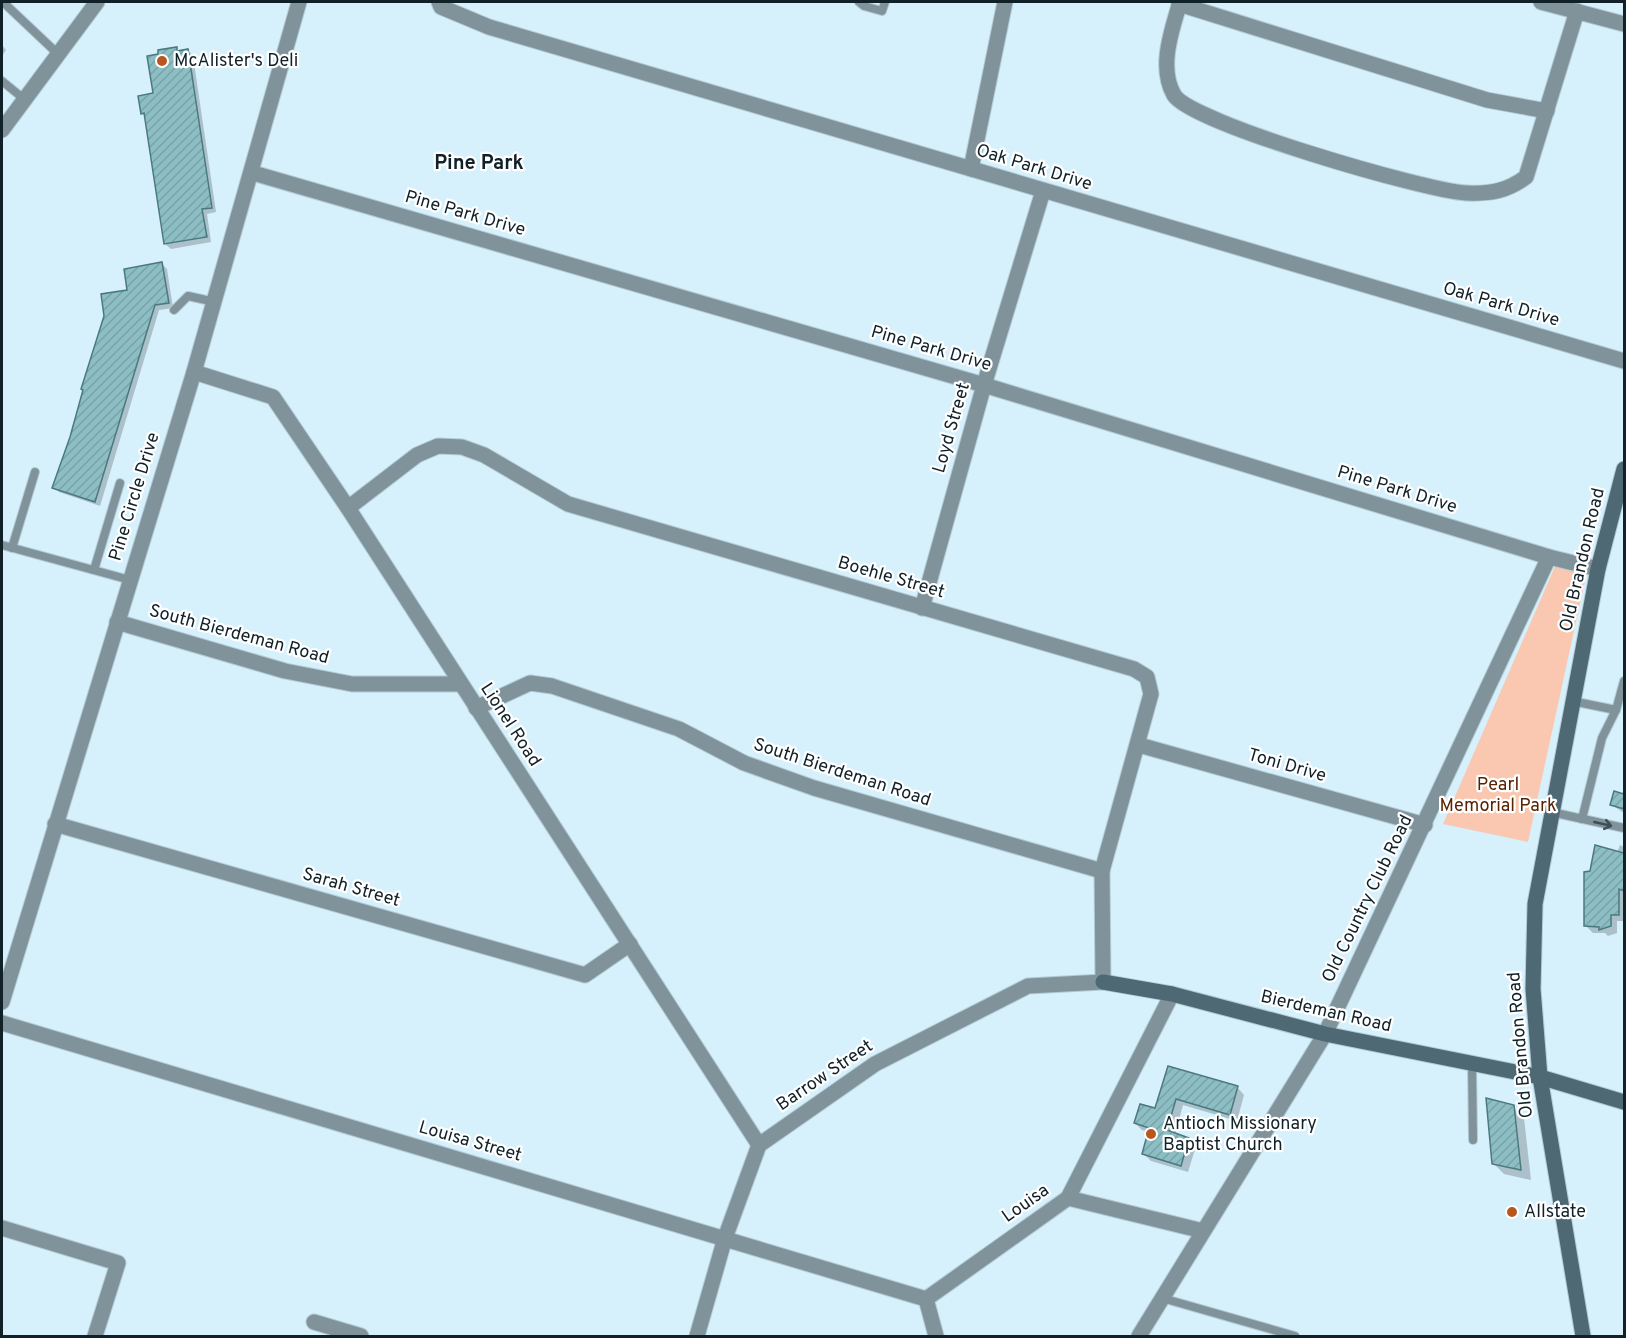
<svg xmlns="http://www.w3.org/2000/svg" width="1626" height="1338" viewBox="0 0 1626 1338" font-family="Overpass,sans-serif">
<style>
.park{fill:#fac8b0}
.shadow{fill:#0003}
.building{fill:url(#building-hatch);stroke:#4a7a80;stroke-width:1.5}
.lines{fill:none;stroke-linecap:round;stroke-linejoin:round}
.lane-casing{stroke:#b2cbd6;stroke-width:10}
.street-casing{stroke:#b2cbd6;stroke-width:17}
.secondary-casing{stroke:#b2cbd6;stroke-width:17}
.lane{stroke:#80929a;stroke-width:8}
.street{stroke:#80929a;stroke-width:15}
.secondary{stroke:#4e6874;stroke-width:15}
.oneway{stroke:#3d4e56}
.poi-dot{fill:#b9561d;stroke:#fff;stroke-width:2}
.labels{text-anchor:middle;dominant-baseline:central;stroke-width:4.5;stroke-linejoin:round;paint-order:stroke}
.poi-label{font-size:18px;fill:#102128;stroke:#fff;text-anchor:start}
.street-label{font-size:18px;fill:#102128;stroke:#fff}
.park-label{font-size:18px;fill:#592200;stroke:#fff}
.neighbourhood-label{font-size:20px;font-weight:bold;fill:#102128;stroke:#fff}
</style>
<defs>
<pattern id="building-hatch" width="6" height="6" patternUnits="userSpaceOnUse" patternTransform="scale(1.5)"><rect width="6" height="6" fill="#8cbec4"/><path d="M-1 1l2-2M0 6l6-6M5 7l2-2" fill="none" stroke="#78a3a8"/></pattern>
</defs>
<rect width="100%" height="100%" fill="#d6f0fc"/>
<path class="park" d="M 1556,564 L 1575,566 L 1586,576 L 1528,842 L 1443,824 Z"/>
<g class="shadow">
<path d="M 2,45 L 6,50 L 2,56 Z"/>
<path d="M 176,49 L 179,52 L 188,50 L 193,56 L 216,212 L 207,214 L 211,242 L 171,249 L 165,244 L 146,117 L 143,113 Z"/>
<path d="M 162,264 L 167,269 L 173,308 L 159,310 L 100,506 L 59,492 L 54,487 L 71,438 L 106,316 Z"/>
<path d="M 1624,788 L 1624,813 L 1612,805 L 1622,795 Z"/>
<path d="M 1620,845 L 1624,847 L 1624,921 L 1617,921 L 1617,933 L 1608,936 L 1605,933 L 1593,933 L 1586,926 L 1591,873 L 1617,853 Z"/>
<path d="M 1169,1068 L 1237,1087 L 1244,1095 L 1237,1121 L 1183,1105 L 1175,1134 L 1188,1139 L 1196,1146 L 1188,1172 L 1151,1161 L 1144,1154 L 1149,1132 L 1142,1130 L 1135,1123 L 1156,1109 Z"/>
<path d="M 1513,1107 L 1524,1118 L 1531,1180 L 1504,1174 L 1493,1163 Z"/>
</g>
<g class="building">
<path d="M 177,47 L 177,51 L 188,49 L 212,208 L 202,209 L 207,237 L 164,244 L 144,113 L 141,114 L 138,96 L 153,93 L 147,56 L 158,54 L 158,50 Z"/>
<path d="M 162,262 L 169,303 L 155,305 L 95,502 L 52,488 L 70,437 L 83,390 L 81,389 L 104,316 L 101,294 L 127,290 L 124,269 Z"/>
<path d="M 1614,791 L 1624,794 L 1624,809 L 1610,805 Z"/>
<path d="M 1595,845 L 1624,853 L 1624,891 L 1619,889 L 1619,915 L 1611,915 L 1611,926 L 1599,930 L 1599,927 L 1584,926 L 1584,872 L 1590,871 Z"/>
<path d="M 1168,1066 L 1238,1086 L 1230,1115 L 1176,1099 L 1167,1130 L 1189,1138 L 1181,1166 L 1142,1154 L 1149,1128 L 1134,1123 L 1140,1104 L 1155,1108 Z"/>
<path d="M 1486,1098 L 1514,1105 L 1521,1170 L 1492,1164 Z"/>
</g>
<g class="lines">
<defs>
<g id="lane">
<path d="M 3,2 L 58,54"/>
<path d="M 859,2 L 864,6 L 882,11 L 885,2"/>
<path d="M 2,81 L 24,99"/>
<path d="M 174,310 L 188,296 L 215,302"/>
<path d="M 2,545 L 130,580"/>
<path d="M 12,548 L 35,472"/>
<path d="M 94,570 L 120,483"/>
<path d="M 1572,701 L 1616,710 L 1624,681"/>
<path d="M 1551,812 L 1624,828"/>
<path d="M 1582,819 L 1602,738 L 1616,710"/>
<path d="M 1472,1064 L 1473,1140"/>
<path d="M 1162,1298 L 1295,1336"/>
</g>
<g id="street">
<path d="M 439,2 L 441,7 L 489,27 L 1624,361"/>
<path d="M 1180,2 C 1172,30 1158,67 1174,95 C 1191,123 1426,191 1466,193 C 1491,194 1507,191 1526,177 L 1577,11"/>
<path d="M 1541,2 L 1624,24"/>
<path d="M 1179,4 L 1487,100 L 1547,111"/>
<path d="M 2,130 L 97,2"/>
<path d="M 971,169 L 1005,2"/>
<path d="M 253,173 L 984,385 L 1549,557 L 1598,569"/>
<path d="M 194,372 L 273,397 L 348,508 L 759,1145"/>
<path d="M 348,508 L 417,455 L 438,446 L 462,447 L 484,455 L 568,504 L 1134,669 L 1147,677 L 1151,694 L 1102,871 L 1103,982 L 1028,986 L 875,1064 L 759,1145 L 725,1238 L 697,1336"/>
<path d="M 922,608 L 984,385 L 1043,191"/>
<path d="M 117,622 L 285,671 L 352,684 L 459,684"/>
<path d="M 476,708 L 530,683 L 552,686 L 679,729 L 744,763 L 814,788 L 1102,871"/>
<path d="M 1139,745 L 1425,825"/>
<path d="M 55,824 L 585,975 L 630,944"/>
<path d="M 2,1002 L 194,372 L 299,2"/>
<path d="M 2,1023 L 926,1299"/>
<path d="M 1068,1198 L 1203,1231"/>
<path d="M 2,1228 L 118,1263 L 95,1336"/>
<path d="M 314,1322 L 361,1336"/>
<path d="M 936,1336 L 926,1299 L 1068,1198 L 1172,994"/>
<path d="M 1139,1336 L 1325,1034 L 1549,557"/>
</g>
<g id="secondary">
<path d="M 1103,982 L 1172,994 L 1325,1034 L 1540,1077 L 1624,1102"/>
<path d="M 1583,1336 L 1540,1077 L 1533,989 L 1535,904 L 1598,569 L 1624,469"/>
</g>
</defs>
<use href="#lane" class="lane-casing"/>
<use href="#street" class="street-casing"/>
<use href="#secondary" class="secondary-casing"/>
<use href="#lane" class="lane"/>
<use href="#street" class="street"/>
<use href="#secondary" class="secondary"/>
</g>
<defs><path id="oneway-shaft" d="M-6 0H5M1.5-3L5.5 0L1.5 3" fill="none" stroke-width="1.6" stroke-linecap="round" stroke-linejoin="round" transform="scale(1.5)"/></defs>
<use class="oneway" href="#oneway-shaft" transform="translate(1603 824) rotate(13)"/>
<g class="poi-dot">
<circle cx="162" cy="61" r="6"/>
<circle cx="1151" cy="1134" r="6"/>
<circle cx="1512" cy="1212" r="6"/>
</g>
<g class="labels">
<g class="poi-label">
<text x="174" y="61">McAlister's Deli</text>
<text x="1163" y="1124">Antioch Missionary<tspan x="1163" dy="21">Baptist Church</tspan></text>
<text x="1524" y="1212">Allstate</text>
</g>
<g class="street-label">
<text transform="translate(1034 168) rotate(17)">Oak Park Drive</text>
<text transform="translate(465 214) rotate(16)">Pine Park Drive</text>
<text transform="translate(1501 305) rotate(16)">Oak Park Drive</text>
<text transform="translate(931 349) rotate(16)">Pine Park Drive</text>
<text transform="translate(952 428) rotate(-74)">Loyd Street</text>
<text transform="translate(1397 490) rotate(17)">Pine Park Drive</text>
<text transform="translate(135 497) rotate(-73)">Pine Circle Drive</text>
<text transform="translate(1583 560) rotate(-77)">Old Brandon Road</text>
<text transform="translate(891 578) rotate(16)">Boehle Street</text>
<text transform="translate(239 635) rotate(15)">South Bierdeman Road</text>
<text transform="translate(510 725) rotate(57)">Lionel Road</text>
<text transform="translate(1287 766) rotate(16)">Toni Drive</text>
<text transform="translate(842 773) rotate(18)">South Bierdeman Road</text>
<text transform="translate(351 888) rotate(16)">Sarah Street</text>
<text transform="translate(1368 899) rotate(-64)">Old Country Club Road</text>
<text transform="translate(1326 1012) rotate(13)">Bierdeman Road</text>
<text transform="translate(1521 1045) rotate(-95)">Old Brandon Road</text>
<text transform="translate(825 1076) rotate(-34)">Barrow Street</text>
<text transform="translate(470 1142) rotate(16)">Louisa Street</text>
<text transform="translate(1026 1204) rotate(-35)">Louisa</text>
</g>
<g class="park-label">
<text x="1498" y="785">Pearl<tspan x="1498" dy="21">Memorial Park</tspan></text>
</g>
<g class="neighbourhood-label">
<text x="479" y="164">Pine Park</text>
</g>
</g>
<rect width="1626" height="1338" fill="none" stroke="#102128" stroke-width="6"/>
</svg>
